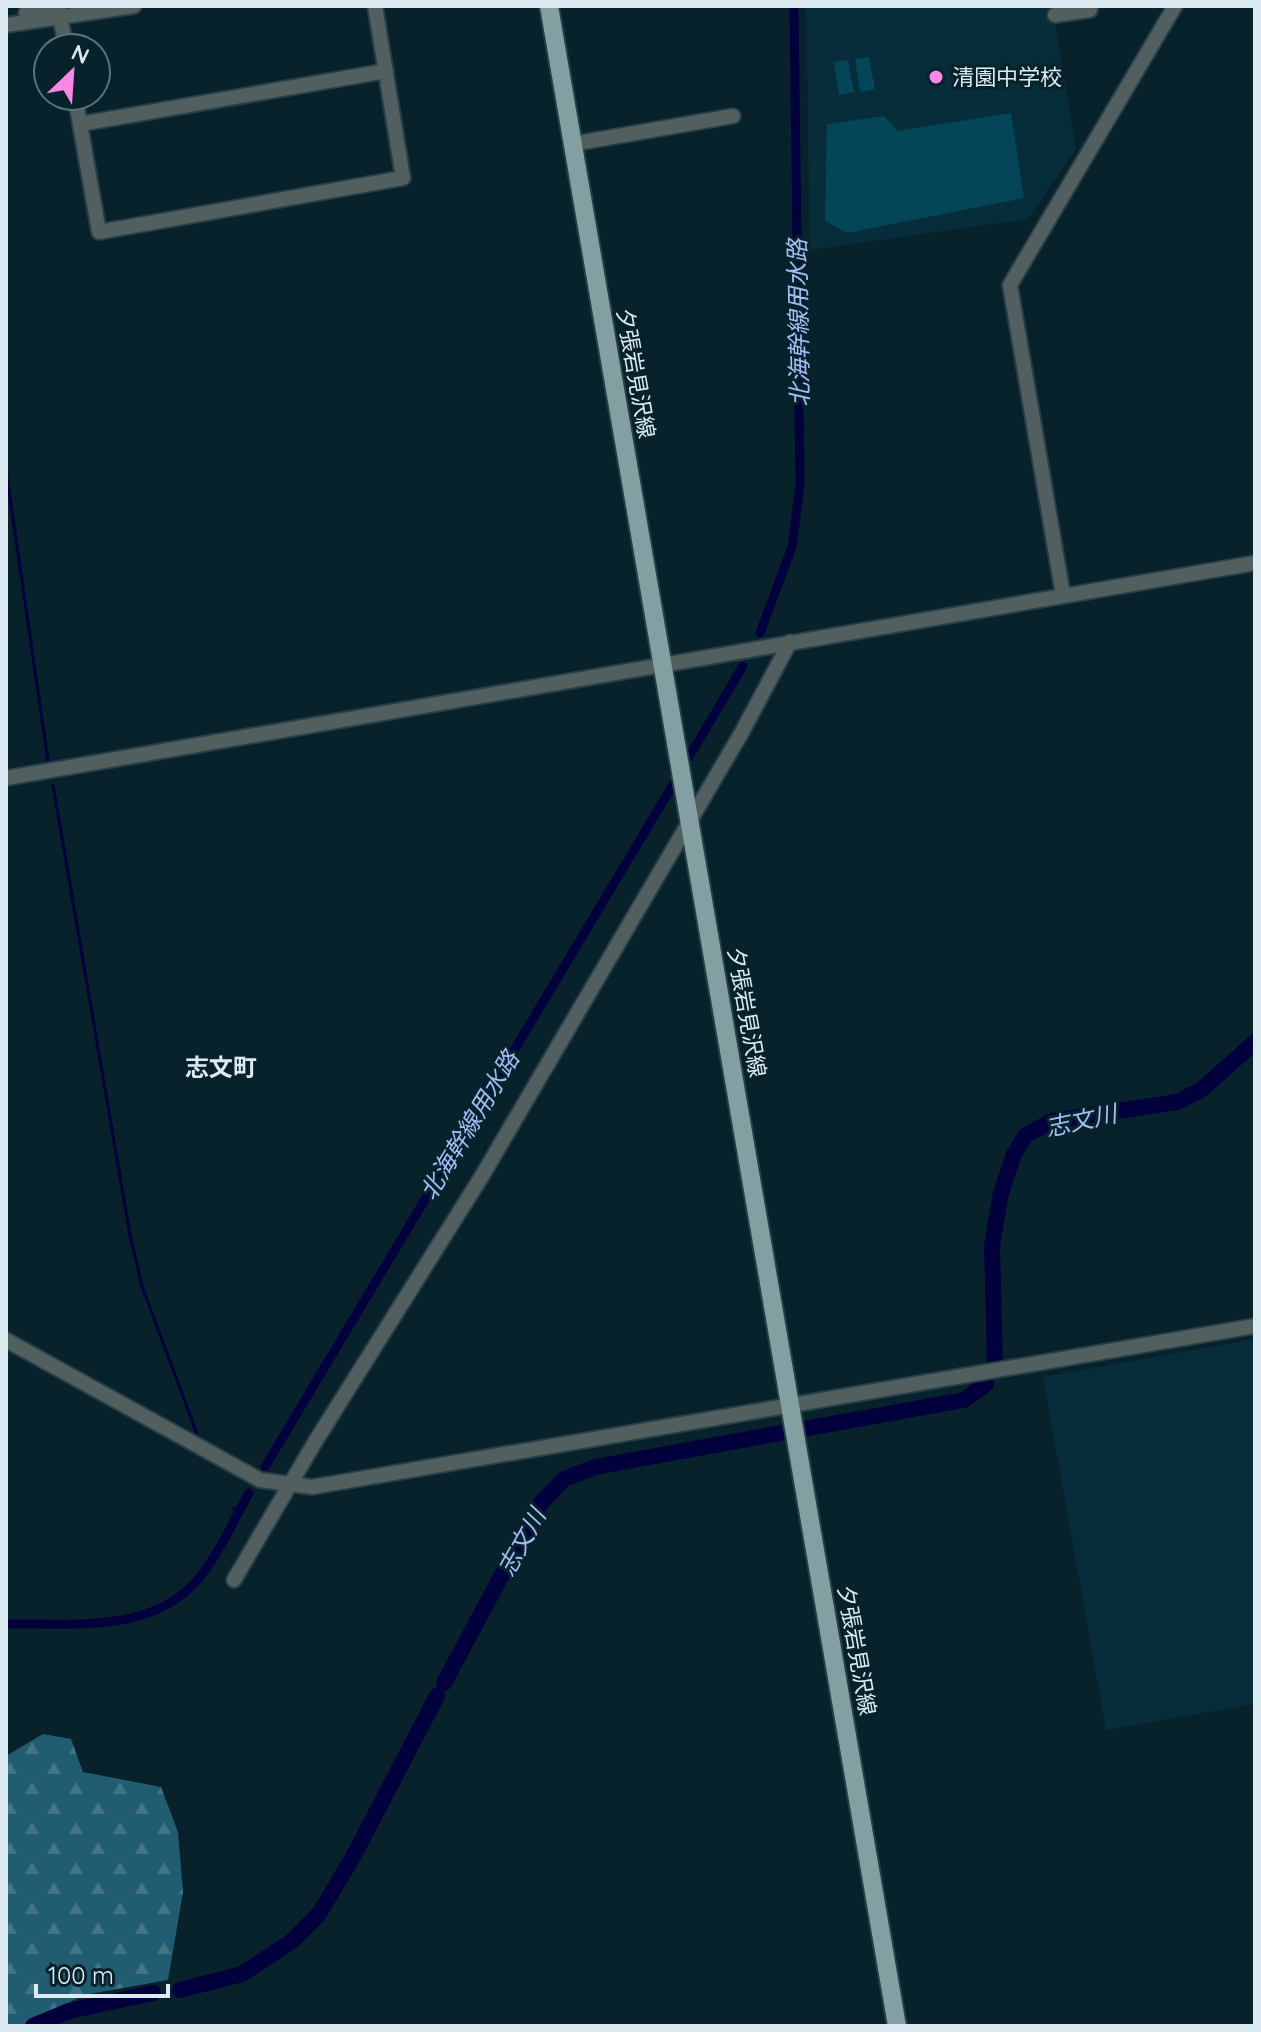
<svg xmlns="http://www.w3.org/2000/svg" width="1261" height="2032" viewBox="0 0 1261 2032" font-family="Quicksand,'Noto Sans JP',sans-serif">
<style>
.built{fill:#062d39}
.forest{fill:url(#forest-firs)}
.park{fill:#044658}
.lines{fill:none;stroke-linecap:round;stroke-linejoin:round}
.stream{stroke:#03003e;stroke-width:3}
.canal{stroke:#03003e;stroke-width:9}
.river{stroke:#03003e;stroke-width:16}
.minor-casing{stroke:#253e47;stroke-width:18}
.major-casing{stroke:#253e47;stroke-width:22}
.minor{stroke:#515f5f;stroke-width:14}
.major{stroke:#839fa1;stroke-width:18}
.poi-dot{fill:#fa87e6;stroke:#07222b;stroke-width:3}
.labels{text-anchor:middle;dominant-baseline:central;stroke-width:6;stroke-linejoin:round;paint-order:stroke}
.poi-label{font-size:22px;fill:#dcebf1;stroke:#07222b;text-anchor:start}
.street-label{font-size:22px;fill:#dcebf1;stroke:#07222b}
.water-label{font-size:24px;font-style:italic;fill:#a5bdf6;stroke:#07222b}
.neighbourhood-label{font-size:24px;font-weight:bold;fill:#dcebf1;stroke:#07222b}
</style>
<defs>
<pattern id="forest-firs" width="22" height="20" patternUnits="userSpaceOnUse" patternTransform="scale(2)"><rect width="22" height="20" fill="#215d70"/><path d="M5 1l3.5 6h-7zM16 11l3.5 6h-7z" fill="#417485"/></pattern>
</defs>
<rect width="100%" height="100%" fill="#07222b"/>
<g class="built">
<path d="M 806,6 L 1052,6 L 1076,149 L 1028,219 L 810,250 Z"/>
<path d="M 1255,1339 L 1255,1704 L 1106,1730 L 1043,1377 Z"/>
</g>
<path class="forest" d="M 43,1734 L 71,1739 L 83,1772 L 161,1787 L 178,1832 L 183,1892 L 168,1980 L 84,1995 L 21,2026 L 6,2026 L 6,1756 Z"/>
<g class="park">
<path d="M 869,57 L 875,89 L 860,92 L 855,59 Z"/>
<path d="M 848,60 L 854,92 L 839,95 L 834,62 Z"/>
<path d="M 1011,113 L 1024,198 L 847,233 L 825,221 L 827,124 L 884,116 L 898,131 Z"/>
</g>
<g class="lines">
<g class="stream">
<path d="M 6,470 L 48,761"/>
<path d="M 53,785 L 130,1235 L 142,1286 L 197,1434"/>
<path d="M 233,1508 L 238,1513"/>
</g>
<g class="canal">
<path d="M 760,633 L 792,547 L 800,485 L 794,6"/>
<path d="M 689,757 L 743,666"/>
<path d="M 265,1467 L 674,783"/>
<path d="M 6,1624 C 76,1623 161,1635 206,1569 C 223,1545 235,1518 249,1493"/>
</g>
<g class="river">
<path d="M 995,1364 L 992,1246 L 1001,1193 L 1014,1154 L 1026,1135 L 1052,1121 L 1177,1102 L 1201,1090 L 1255,1042"/>
<path d="M 804,1429 L 964,1400 L 986,1384"/>
<path d="M 444,1683 L 540,1504 L 564,1479 L 595,1467 L 786,1432"/>
<path d="M 180,1990 L 242,1974 L 292,1941 L 319,1914 L 354,1855 L 437,1696"/>
<path d="M 33,2026 L 69,2011 L 153,1993"/>
</g>
<defs>
<g id="minor">
<path d="M 59,10 L 66,48"/>
<path d="M 26,13 L 56,6"/>
<path d="M 1055,15 L 1090,10 L 1090,6"/>
<path d="M 6,25 L 134,6"/>
<path d="M 75,96 L 99,232 L 403,178 L 375,6"/>
<path d="M 80,124 L 386,71"/>
<path d="M 572,144 L 733,116"/>
<path d="M 1063,595 L 1010,285 L 1175,6"/>
<path d="M 6,778 L 1255,563"/>
<path d="M 6,1340 L 260,1480 L 312,1487 L 1255,1326"/>
<path d="M 234,1580 L 315,1442 L 482,1176 L 742,732 L 790,642"/>
</g>
<path id="major" d="M 549,6 L 897,2026"/>
</defs>
<use href="#minor" class="minor-casing"/>
<use href="#major" class="major-casing"/>
<use href="#minor" class="minor"/>
<use href="#major" class="major"/>
</g>
<circle class="poi-dot" cx="936" cy="77" r="8"/>
<g class="labels">
<g class="poi-label">
<text x="952" y="77">清園中学校</text>
</g>
<g class="street-label">
<text transform="translate(636 373) rotate(80)">夕張岩見沢線</text>
<text transform="translate(747 1012) rotate(80)">夕張岩見沢線</text>
<text transform="translate(857 1650) rotate(80)">夕張岩見沢線</text>
</g>
<g class="water-label">
<text transform="translate(798 323) rotate(-91)">北海幹線用水路</text>
<text transform="translate(1081 1120) rotate(-12)">志文川</text>
<text transform="translate(469 1125) rotate(-59)">北海幹線用水路</text>
<text transform="translate(521 1542) rotate(-61)">志文川</text>
</g>
<g class="neighbourhood-label">
<text x="221" y="1067">志文町</text>
</g>
</g>
<rect width="1261" height="2032" fill="none" stroke="#dcebf1" stroke-width="16"/>
<g transform="translate(72 72) rotate(25)"><circle r="38" fill="#07222b" stroke="#5c727a" stroke-width="2"/>
<path d="M0-6L14 30L0 20L-14 30Z" fill="#fa87e6"/>
<text y="-12" font-size="22" font-weight="bold" text-anchor="middle" fill="#dcebf1">N</text>
</g>
<path d="M36 1984v12h132v-12" fill="none" stroke="#dcebf1" stroke-width="4"/>
<text x="48" y="1984" font-size="24" fill="#dcebf1" stroke="#07222b" stroke-width="6" paint-order="stroke">100 m</text>
</svg>
